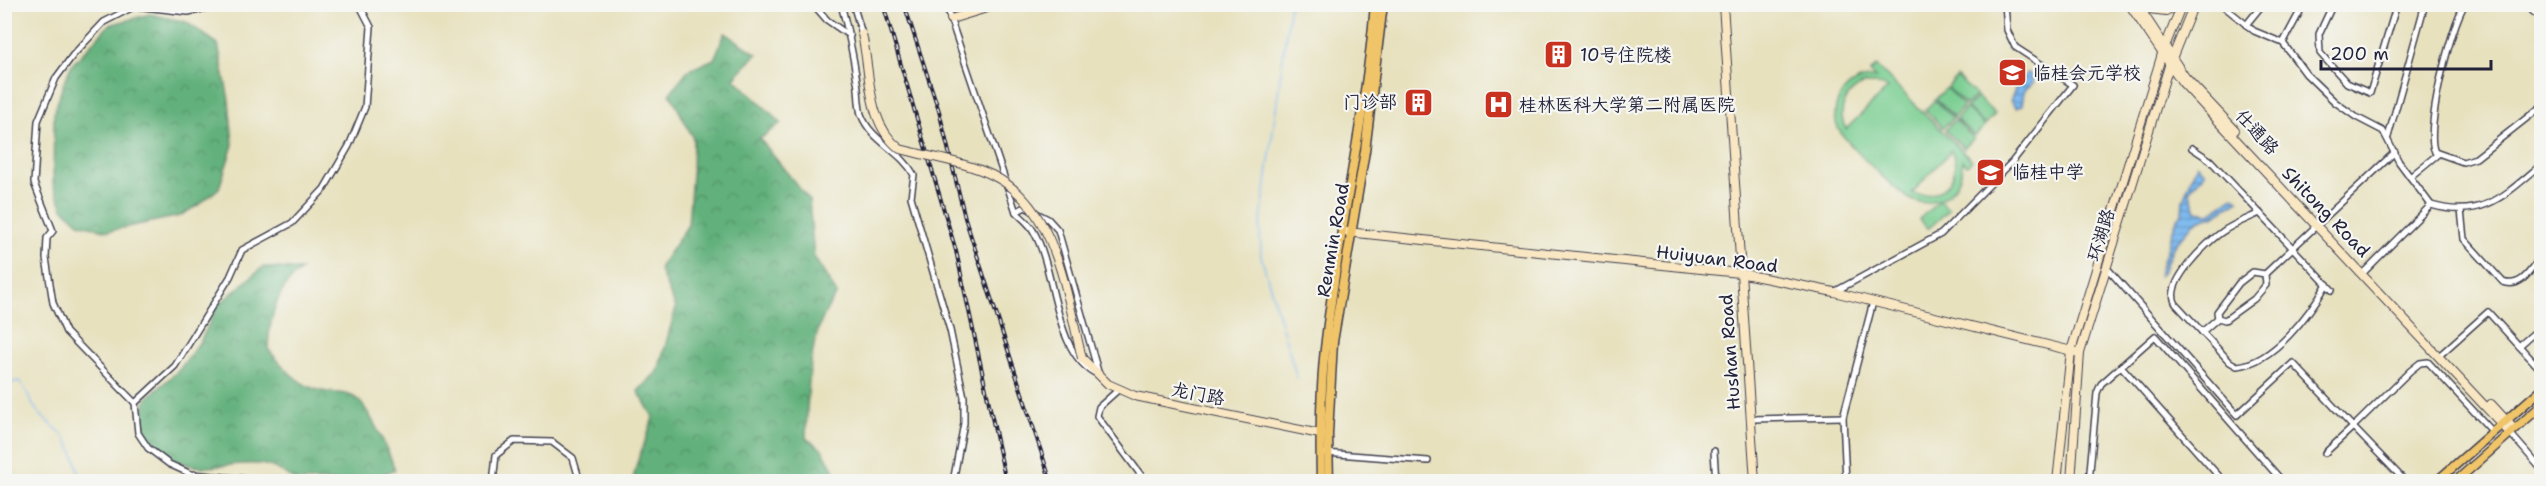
<svg xmlns="http://www.w3.org/2000/svg" width="2546" height="486" viewBox="0 0 2546 486" font-family="'Shantell Sans','LXGW WenKai TC',sans-serif">
<style>
.forest{fill:url(#forest-crowns);stroke:#426a5b;stroke-width:1.5}
.pitch{fill:#79ce91;stroke:#4e7866;stroke-width:1.5;fill-rule:evenodd}
.water{fill:url(#water-rules);stroke:#506e96;stroke-width:1.5}
.lines{fill:none;stroke-linecap:round;stroke-linejoin:round}
.stream{stroke:#7dbaf0;stroke-width:1.5}
.street-casing{stroke:#403f4f;stroke-width:8}
.secondary-casing{stroke:#403f4f;stroke-width:10}
.primary-casing{stroke:#403f4f;stroke-width:11}
.street{stroke:#fff;stroke-width:5}
.secondary{stroke:#f9e7c3;stroke-width:8}
.primary{stroke:#f0c469;stroke-width:8}
.rail-casing{stroke:#22223b;stroke-width:4}
.rail{stroke:#f6f6f2;stroke-width:1.5;stroke-dasharray:4.5;stroke-linecap:butt}
.secondary-bridge-casing{stroke:#403f4f;stroke-width:10;stroke-linecap:butt}
.secondary-bridge{stroke:#f9e7c3;stroke-width:8}
.labels{text-anchor:middle;dominant-baseline:central;stroke-width:4.5;stroke-linejoin:round;paint-order:stroke}
.poi-label{font-size:18px;fill:#22223b;stroke:#f6f6f2;text-anchor:start}
.street-label{font-size:18px;fill:#22223b;stroke:#f6f6f2}
</style>
<defs>
<pattern id="forest-crowns" width="20" height="18" patternUnits="userSpaceOnUse" patternTransform="scale(1.5)"><rect width="20" height="18" fill="#62b17b"/><path d="M2 6a3 3 0 1 1 6 0M12 15a3 3 0 1 1 6 0" fill="none" stroke="#509066"/></pattern>
<pattern id="water-rules" width="6" height="5" patternUnits="userSpaceOnUse" patternTransform="scale(1.5)"><rect width="6" height="5" fill="#7dbaf0"/><path d="M0 2.5h6" fill="none" stroke="#6697c4"/></pattern>
</defs>
<rect width="100%" height="100%" fill="#f6f6f2"/>
<filter id="ink" filterUnits="userSpaceOnUse"><feTurbulence type="fractalNoise" baseFrequency=".0167" numOctaves="2"/><feDisplacementMap in="SourceGraphic" scale="12" xChannelSelector="R" yChannelSelector="G"/><feConvolveMatrix kernelMatrix="1 2 1 2 8 2 1 2 1" color-interpolation-filters="sRGB"/></filter>
<filter id="wash" filterUnits="userSpaceOnUse"><feTurbulence type="fractalNoise" baseFrequency=".008" numOctaves="4" result="noise"/><feDisplacementMap in="SourceGraphic" scale="24" xChannelSelector="R" yChannelSelector="G"/><feGaussianBlur stdDeviation="1.35" result="paint"/><feColorMatrix in="noise" values="0 0 0 0 0 0 0 0 0 0 0 0 0 0 0 0 0 1.4 0 .05"/><feComposite in="paint" operator="in"/></filter>
<g filter="url(#wash)">
<rect width="100%" height="100%" fill="#e7e1be"/>
<g class="forest">
<path d="M 150,14 L 186,22 L 218,44 L 229,100 L 233,145 L 219,188 L 200,204 L 180,216 L 108,231 L 79,223 L 63,208 L 53,185 L 54,113 L 63,85 L 71,66 L 109,25 Z"/>
<path d="M 725,33 L 757,54 L 734,78 L 781,123 L 760,139 L 809,200 L 814,257 L 837,294 C 807,331 808,391 806,438 L 822,449 L 840,481 L 633,481 C 635,459 648,439 653,417 L 638,391 L 658,371 L 676,308 L 659,268 L 688,225 L 692,174 L 693,138 L 670,93 L 687,71 L 714,59 Z"/>
<path d="M 263,267 L 301,270 C 276,289 269,319 268,349 C 283,367 298,386 322,391 C 335,394 348,391 358,400 C 370,410 390,455 395,470 L 382,474 L 384,481 L 294,481 C 258,446 220,477 183,463 C 165,457 153,441 142,426 L 146,399 L 179,370 L 201,340 L 218,305 Z"/>
</g>
<g class="pitch">
<path d="M 1876,66 L 1972,160 L 1967,165 L 1962,160 C 1963,173 1959,184 1949,193 C 1939,202 1926,205 1914,201 C 1901,197 1843,140 1838,128 C 1827,103 1849,76 1875,78 L 1870,72 ZM 1865,84 L 1878,84 L 1888,88 L 1846,129 C 1836,111 1846,91 1865,84 ZM 1951,151 C 1965,178 1938,202 1912,193 Z"/>
<path d="M 1957,77 L 1976,95 L 1966,105 L 1947,88 Z"/>
<path d="M 1946,88 L 1964,106 L 1954,117 L 1936,99 Z"/>
<path d="M 1977,97 L 1995,114 L 1985,125 L 1967,107 Z"/>
<path d="M 1935,100 L 1953,118 L 1943,128 L 1925,110 Z"/>
<path d="M 1966,108 L 1985,126 L 1975,136 L 1956,119 Z"/>
<path d="M 1955,120 L 1974,138 L 1964,148 L 1945,130 Z"/>
<path d="M 1940,200 L 1949,210 L 1928,229 L 1919,219 Z"/>
</g>
<g class="water">
<path d="M 2028,73 L 2033,76 L 2033,83 L 2024,90 L 2022,106 L 2016,108 L 2010,101 L 2019,80 Z"/>
<path d="M 2197,164 L 2205,173 L 2189,191 L 2196,211 L 2210,213 L 2235,196 L 2239,200 L 2215,215 L 2195,222 L 2172,249 L 2163,272 L 2158,277 L 2176,221 L 2182,214 L 2183,200 Z"/>
</g>
<g class="lines">
<g class="stream">
<path d="M 1290,4 L 1260,228 L 1261,256 L 1297,378"/>
<path d="M 4,384 L 19,381 C 28,389 28,399 35,408 C 42,418 50,423 59,431 C 71,442 80,465 79,482"/>
</g>
</g>
</g>
<g filter="url(#ink)">
<g class="lines">
<defs>
<g id="street">
<path d="M 226,4 L 188,12 L 135,6 L 104,22 L 73,55 L 56,78 L 38,121 L 34,183 L 53,231 L 47,238 L 46,258 L 53,303 L 66,332 L 135,403 L 138,433 L 148,448 L 169,464 L 191,474 L 279,482"/>
<path d="M 813,4 L 827,20 L 850,36"/>
<path d="M 841,4 C 848,30 853,55 857,81 C 859,91 858,104 861,114 C 871,142 901,150 914,175 L 911,197 L 950,330 L 964,397 L 964,423 L 953,482"/>
<path d="M 853,4 L 862,34"/>
<path d="M 2221,4 L 2254,31 L 2283,43 L 2306,74 L 2335,102 L 2356,117 L 2383,131 L 2399,162 L 2431,205"/>
<path d="M 2333,4 L 2319,34 L 2320,53 L 2347,83 L 2370,93 L 2397,4"/>
<path d="M 2465,4 C 2451,25 2424,132 2435,152 L 2463,162 L 2476,158 L 2542,106"/>
<path d="M 2524,4 L 2542,19"/>
<path d="M 946,6 L 1016,212"/>
<path d="M 2246,25 L 2263,4"/>
<path d="M 2283,43 L 2304,4"/>
<path d="M 2388,137 L 2425,4"/>
<path d="M 2192,148 L 2210,160 L 2332,290"/>
<path d="M 2410,177 L 2438,154"/>
<path d="M 1025,207 L 1048,219 L 1058,230 L 1099,375 C 1053,356 1057,273 1034,232 C 1030,224 1022,218 1016,212 Z"/>
<path d="M 2461,210 L 2464,239 L 2503,282 C 2522,289 2532,268 2542,255"/>
<path d="M 2260,213 C 2247,219 2233,224 2222,232 C 2206,243 2163,284 2176,304 L 2230,362 L 2237,366 C 2274,363 2310,313 2327,284"/>
<path d="M 2107,268 L 2237,415 L 2293,363 L 2353,427 L 2410,371 L 2420,363 L 2428,362 L 2493,432"/>
<path d="M 2363,273 L 2431,205 C 2483,220 2505,195 2542,164"/>
<path d="M 2265,274 L 2395,152"/>
<path d="M 1834,292 L 1941,234 L 2012,162 L 2073,85 L 2015,47 L 2007,30 L 2005,4"/>
<path d="M 2218,318 L 2217,312 L 2239,283 L 2253,272 L 2265,274"/>
<path d="M 2202,332 L 2218,318 L 2225,320 L 2254,299 L 2266,285 L 2265,274"/>
<path d="M 2519,346 L 2542,326"/>
<path d="M 2440,355 L 2488,312 L 2542,371"/>
<path d="M 2121,366 L 2224,482"/>
<path d="M 1118,390 L 1099,407 L 1097,416 L 1146,482"/>
<path d="M 135,403 L 175,366 L 230,277 L 242,250 L 292,223 L 324,189 L 349,146 L 365,107 L 371,27 L 359,4"/>
<path d="M 1751,419 L 1843,417"/>
<path d="M 2510,433 L 2542,470"/>
<path d="M 1714,451 L 1716,482"/>
<path d="M 1325,453 L 1428,461"/>
<path d="M 2325,453 L 2353,427 L 2406,482"/>
<path d="M 493,482 L 496,455 L 514,441 L 552,442 L 573,458 L 580,482"/>
<path d="M 1846,482 L 1843,417 L 1873,302"/>
<path d="M 2089,482 L 2097,393 L 2101,384 L 2155,336 L 2283,482"/>
<path d="M 2211,482 L 2218,475"/>
<path d="M 2539,482 L 2542,479"/>
</g>
<g id="secondary">
<path d="M 1723,4 L 1755,482"/>
<path d="M 2129,4 L 2182,82 L 2510,433"/>
<path d="M 2137,4 L 2185,77 L 2235,130"/>
<path d="M 947,7 L 957,4"/>
<path d="M 2140,8 L 2166,11 L 2178,4"/>
<path d="M 951,19 L 1000,4"/>
<path d="M 1347,232 L 1739,273 L 1834,292 L 2080,353"/>
<path d="M 1082,358 L 1108,384 L 1135,396 L 1320,434"/>
<path d="M 2491,404 L 2514,429"/>
<path d="M 2057,482 L 2071,351 L 2162,54 L 2182,4"/>
<path d="M 2071,482 L 2080,353 L 2169,66 L 2194,4"/>
</g>
<g id="primary">
<path d="M 1321,482 C 1320,434 1320,387 1326,340 C 1339,227 1366,117 1375,4"/>
<path d="M 1329,482 L 1328,434 L 1333,342 L 1365,151 L 1383,4"/>
<path d="M 2436,482 L 2542,389"/>
<path d="M 2455,482 L 2542,405"/>
</g>
</defs>
<use href="#street" class="street-casing"/>
<use href="#secondary" class="secondary-casing"/>
<use href="#primary" class="primary-casing"/>
<use href="#street" class="street"/>
<use href="#secondary" class="secondary"/>
<use href="#primary" class="primary"/>
<defs>
<g id="rail">
<path d="M 883,4 L 956,251 L 1006,482"/>
<path d="M 904,4 L 939,111 L 965,218 L 1051,482"/>
</g>
</defs>
<use href="#rail" class="rail-casing"/>
<use href="#rail" class="rail"/>
<defs>
<path id="secondary-bridge" d="M 862,34 C 871,73 866,123 900,149 C 930,157 965,162 992,175 C 1058,207 1066,296 1082,358"/>
</defs>
<use href="#secondary-bridge" class="secondary-bridge-casing"/>
<use href="#secondary-bridge" class="secondary-bridge"/>
</g>
</g>
<defs>
<symbol id="building-square" viewBox="-11 -11 22 22"><rect x="-9" y="-9" width="18" height="18" rx="4" fill="#c8321e" stroke="#f6f6f2"/><path d="M-4-6H4V6H1V3H-1V6H-4ZM-2.5-4.3h1.7v1.8h-1.7ZM.8-4.3h1.7v1.8H.8ZM-2.5-1h1.7V.8h-1.7ZM.8-1h1.7V.8H.8Z" fill="#fff"/></symbol>
<symbol id="school-square" viewBox="-11 -11 22 22"><rect x="-9" y="-9" width="18" height="18" rx="4" fill="#c8321e" stroke="#f6f6f2"/><path d="M0-5L7-2L0 1L-7-2ZM-4 1L0 2.5L4 1V4Q0 6-4 4Z" fill="#fff"/></symbol>
<symbol id="hospital-square" viewBox="-11 -11 22 22"><rect x="-9" y="-9" width="18" height="18" rx="4" fill="#c8321e" stroke="#f6f6f2"/><path d="M-5-5h3v3.5h4V-5h3V5h-3V1.5h-4V5h-3Z" fill="#fff"/></symbol>
</defs>
<g fill-rule="evenodd">
<use href="#building-square" x="1542" y="38" width="33" height="33"/>
<use href="#school-square" x="1996" y="56" width="33" height="33"/>
<use href="#building-square" x="1402" y="86" width="33" height="33"/>
<use href="#hospital-square" x="1482" y="88" width="33" height="33"/>
<use href="#school-square" x="1974" y="156" width="33" height="33"/>
</g>
<g class="labels">
<g class="poi-label">
<text x="1580" y="55">10号住院楼</text>
<text x="2033" y="73">临桂会元学校</text>
<text x="1397" y="102" text-anchor="end">门诊部</text>
<text x="1519" y="105">桂林医科大学第二附属医院</text>
<text x="2012" y="172">临桂中学</text>
</g>
<g class="street-label">
<text transform="translate(2257 132) rotate(47)">仕通路</text>
<text transform="translate(2326 212) rotate(46)">Shitong Road</text>
<text transform="translate(2101 235) rotate(-73)">环湖路</text>
<text transform="translate(1333 240) rotate(-80)">Renmin Road</text>
<text transform="translate(1717 259) rotate(7)">Huiyuan Road</text>
<text transform="translate(1730 352) rotate(-94)">Hushan Road</text>
<text transform="translate(1198 394) rotate(11)">龙门路</text>
</g>
</g>
<rect width="2546" height="486" fill="none" stroke="#f6f6f2" stroke-width="24"/>
<path d="M2321 60v9h170v-9" fill="none" stroke="#22223b" stroke-width="3"/>
<text x="2330" y="60" font-size="18" fill="#22223b" stroke="#f6f6f2" stroke-width="4.5" paint-order="stroke">200 m</text>
</svg>
